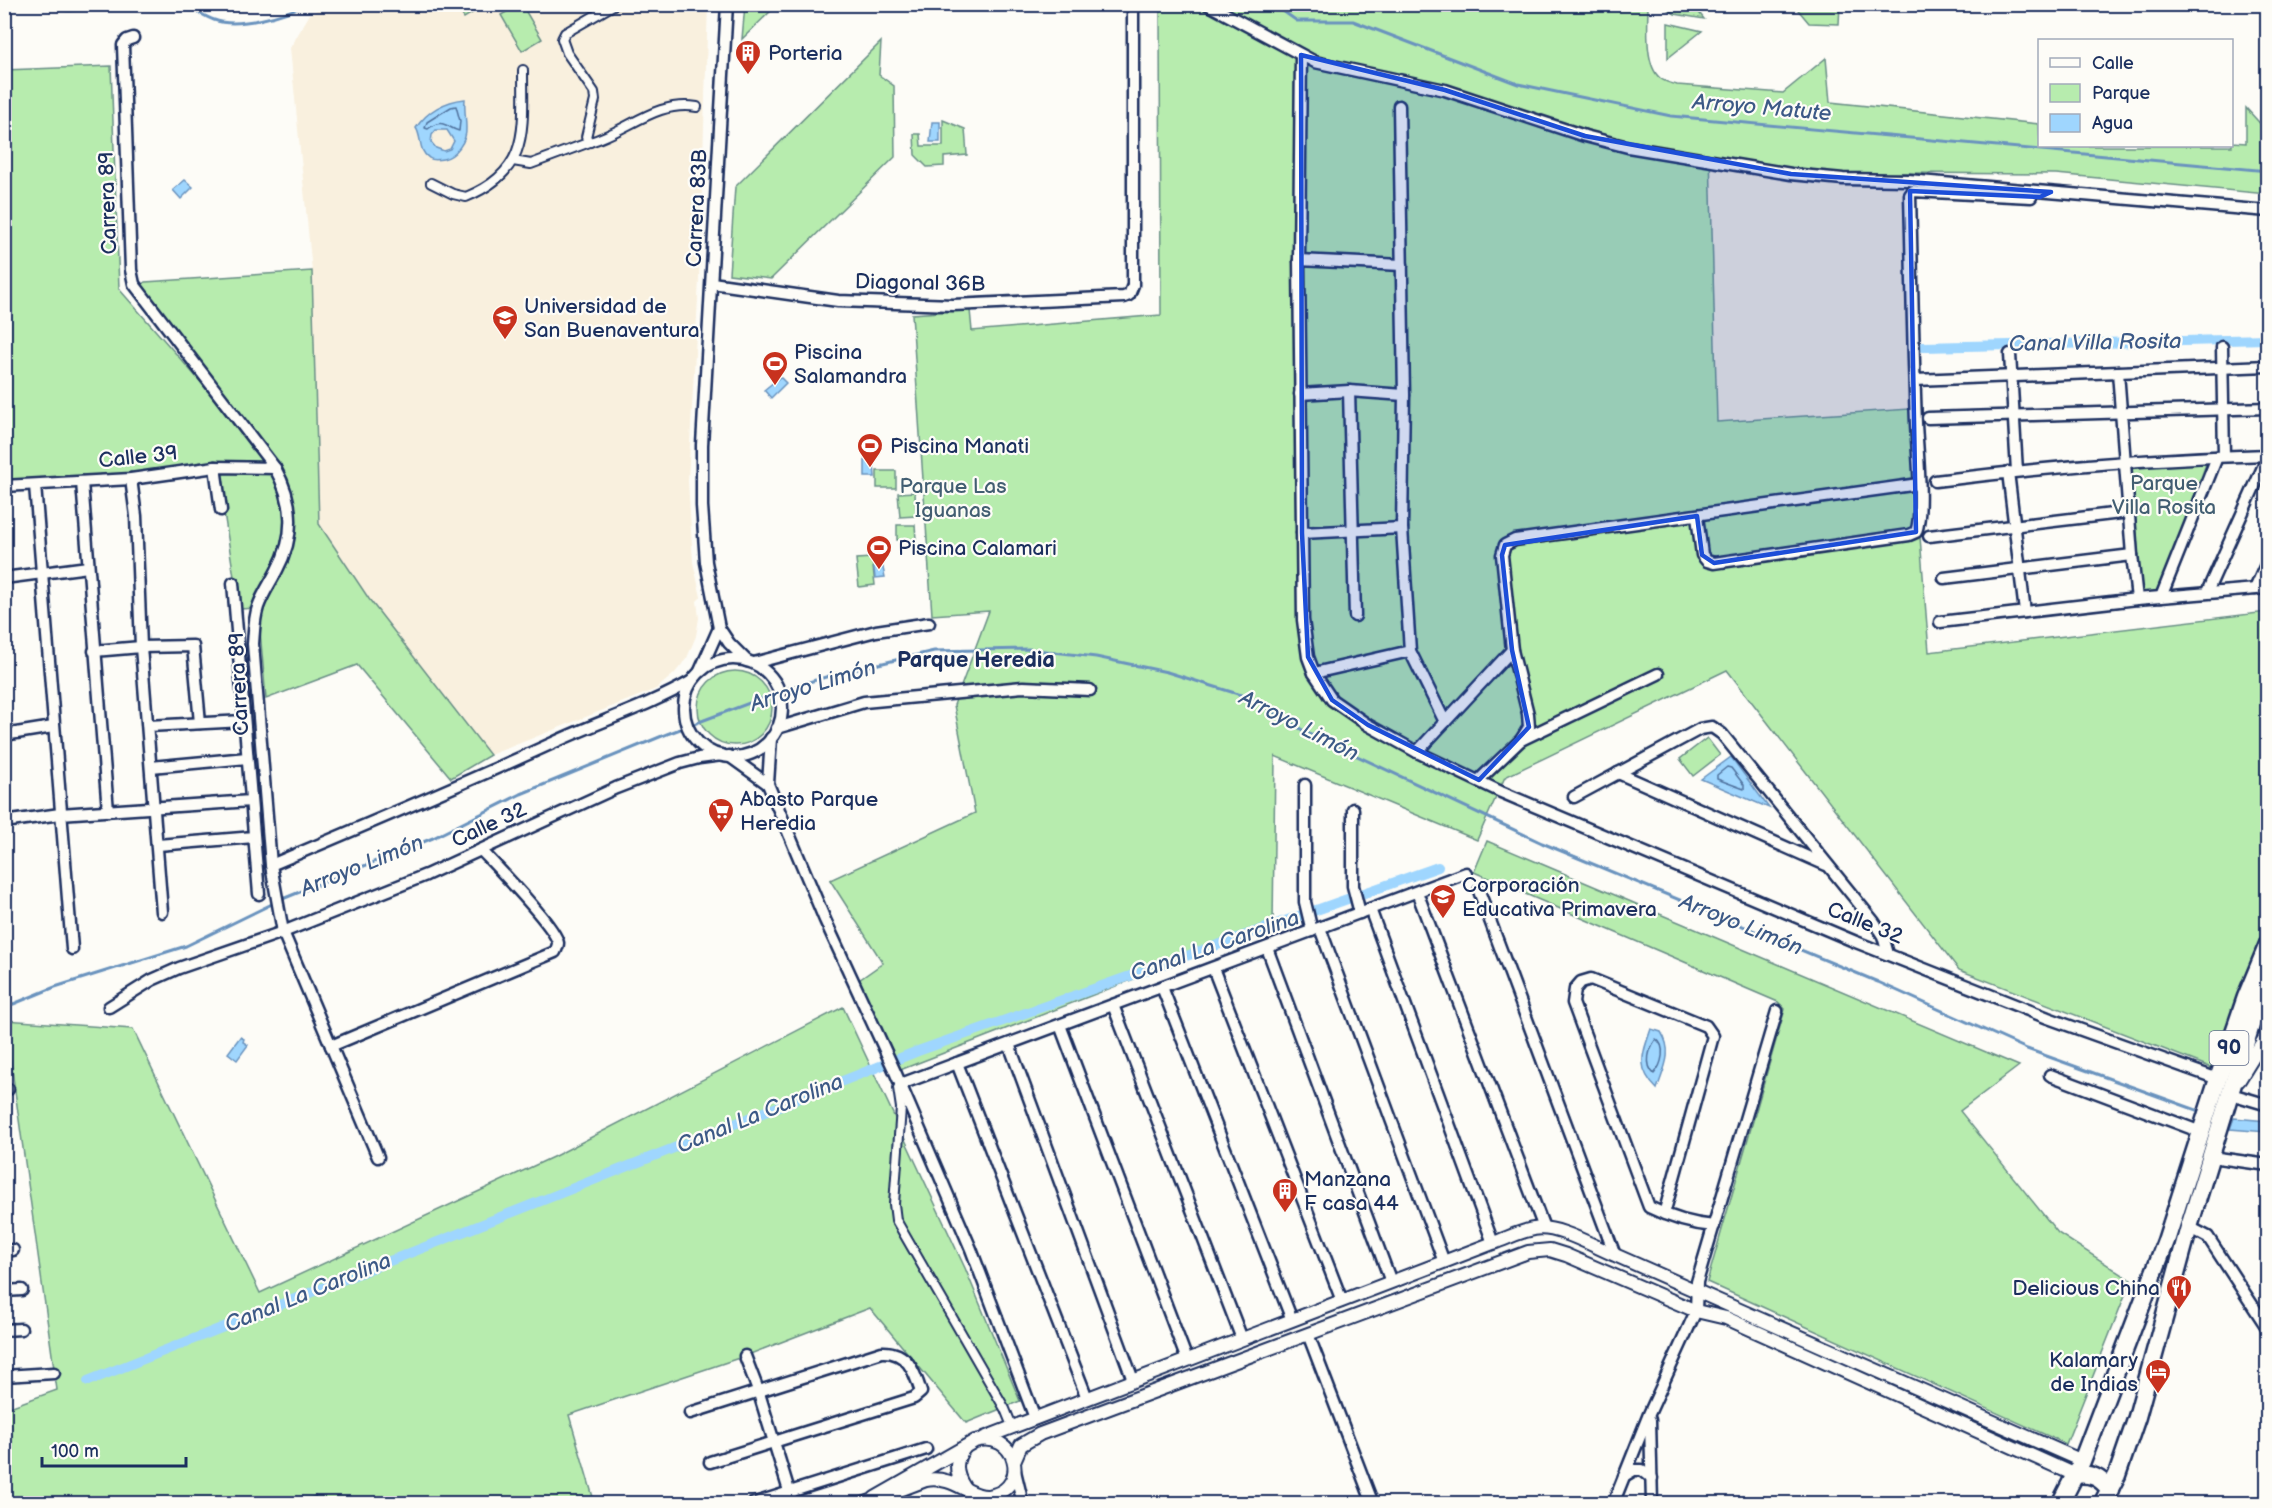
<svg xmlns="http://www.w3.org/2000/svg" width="2272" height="1508" viewBox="0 0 2272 1508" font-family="'Balsamiq Sans',sans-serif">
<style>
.built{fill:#f9f0de}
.green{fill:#b7ecae;stroke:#698e86;stroke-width:1.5}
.water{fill:#9fd6fe;stroke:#6a93be;stroke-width:1.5;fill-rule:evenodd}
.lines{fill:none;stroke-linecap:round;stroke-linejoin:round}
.shore{stroke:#50729e;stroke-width:1.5}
.stream{stroke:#6a93be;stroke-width:3}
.canal{stroke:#9fd6fe;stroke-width:10}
.pedestrian-casing{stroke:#1b2f5e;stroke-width:12}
.minor-casing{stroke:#1b2f5e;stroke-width:15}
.tertiary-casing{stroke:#1b2f5e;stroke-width:16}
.trunk-casing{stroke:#1b2f5e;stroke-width:21}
.pedestrian{stroke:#fdfcf7;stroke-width:8}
.minor{stroke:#fdfcf7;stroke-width:10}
.tertiary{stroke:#fdfcf7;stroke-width:12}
.trunk{stroke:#fdfcf7;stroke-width:16}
.marked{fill:#1d4ed8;fill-opacity:0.2;stroke:#1d4ed8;stroke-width:4.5;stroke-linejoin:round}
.labels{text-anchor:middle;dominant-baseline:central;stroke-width:4.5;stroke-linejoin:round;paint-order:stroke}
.shield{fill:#fdfcf7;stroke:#5f6c8c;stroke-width:1.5}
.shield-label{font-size:20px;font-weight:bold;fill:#1b2f5e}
.poi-label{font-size:21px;fill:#1b2f5e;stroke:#fdfcf7;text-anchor:start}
.street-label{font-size:21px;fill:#1b2f5e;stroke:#fdfcf7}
.park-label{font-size:21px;fill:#425e72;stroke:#fdfcf7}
.water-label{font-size:22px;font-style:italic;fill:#3c5986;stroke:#fdfcf7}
.neighbourhood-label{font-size:22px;font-weight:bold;fill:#1b2f5e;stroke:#fdfcf7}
</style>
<rect width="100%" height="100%" fill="#fdfcf7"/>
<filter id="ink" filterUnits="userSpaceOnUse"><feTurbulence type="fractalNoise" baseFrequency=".0167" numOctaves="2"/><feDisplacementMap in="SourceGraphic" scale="12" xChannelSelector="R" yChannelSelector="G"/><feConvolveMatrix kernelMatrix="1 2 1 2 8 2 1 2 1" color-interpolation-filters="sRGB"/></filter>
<g filter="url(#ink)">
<g class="built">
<path d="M 325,5 L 708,5 L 699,280 L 688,481 L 693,562 L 701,597 L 697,601 L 699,618 L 696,636 L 687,658 L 674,674 L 656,689 L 490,755 L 369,599 L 319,524 L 312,271 L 290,48 L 310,14 Z"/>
<path d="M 1710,153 L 1819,177 L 1902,173 L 1910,409 L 1717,422 Z"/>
</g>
<g class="green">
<path d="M 487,4 L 464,18 L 456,5 L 456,4 Z"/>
<path d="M 519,5 L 522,5 L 542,39 L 522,51 L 501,15 Z"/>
<path d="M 745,5 L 777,5 L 742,39 Z"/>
<path d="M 1160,5 L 1648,5 C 1648,24 1644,65 1660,78 C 1664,82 1671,83 1677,85 L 1783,93 L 1826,58 L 1830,102 L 2039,124 L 2040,146 L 2232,146 L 2232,142 L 2246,143 L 2246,108 L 2267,131 L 2267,194 L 2056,174 L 1902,173 L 1819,177 L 1710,154 L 1717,422 L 1910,409 L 1929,652 L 2267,612 L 2267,937 L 2215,1069 L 1959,970 L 1727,670 L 1505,777 L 1477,840 L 1275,756 L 1273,925 L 900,1070 L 859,980 L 883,963 L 830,880 L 975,813 L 954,705 L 989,611 L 932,615 L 912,314 L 970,310 L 972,331 L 1161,315 Z"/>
<path d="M 1667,5 L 1693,5 L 1704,19 L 1675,14 L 1667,9 Z"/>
<path d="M 1794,5 L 1840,5 L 1839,24 L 1809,23 Z"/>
<path d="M 1668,23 L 1702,31 L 1668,58 Z"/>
<path d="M 881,42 L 879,75 L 894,86 L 895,157 L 771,279 L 729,274 L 735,187 Z"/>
<path d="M 111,66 L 119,289 L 257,446 L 136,289 L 145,282 L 312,271 L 319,524 L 369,599 L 490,755 L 451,778 L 357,665 L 266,699 L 258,608 L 239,609 L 218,474 L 5,480 L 4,70 Z"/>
<path d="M 943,120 L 965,129 L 967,155 L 944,157 L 944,166 L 927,167 L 915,155 L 914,134 L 920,134 L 921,146 L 943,146 Z"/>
<path d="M 2206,464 L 2159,594 L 2141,595 L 2132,466 Z"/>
<rect x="877" y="471" width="19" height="17"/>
<path d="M 915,492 L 916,516 L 900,517 L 898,493 Z"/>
<path d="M 897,525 L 915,525 L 916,540 L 897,540 Z"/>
<path d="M 872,558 L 875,585 L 859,587 L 856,559 Z"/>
<circle cx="735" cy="708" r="37"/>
<path d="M 1707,738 L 1720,755 L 1693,776 L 1680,759 Z"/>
<path d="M 1487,841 L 2019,1066 L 1960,1111 L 2058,1233 L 2131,1280 L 2066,1444 L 1707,1282 L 1785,1009 L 1778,1002 L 1474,872 Z"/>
<path d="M 843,1007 L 965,1268 L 1020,1401 L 966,1423 L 870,1308 L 745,1356 L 569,1415 L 595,1504 L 318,1504 L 315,1496 L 296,1504 L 5,1503 L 4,1409 L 57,1390 L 5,1020 L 133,1029 L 260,1293 L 555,1156 Z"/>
</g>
<g class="water">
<path d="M 465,99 C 464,109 466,118 466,128 C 467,141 455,157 443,159 C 438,160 433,161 429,158 C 418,151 422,137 416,128 C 427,111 445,101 465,99 ZM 436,130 L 447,130 L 454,141 L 450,149 L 444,151 L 436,148 L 431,142 L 432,135 Z"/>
<path d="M 932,122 L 940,122 L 940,142 L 930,142 Z"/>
<path d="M 185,180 L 193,187 L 181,199 L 173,190 Z"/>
<path d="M 780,377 L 786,383 L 771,398 L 764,390 Z"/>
<path d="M 865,454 L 873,454 L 875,477 L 865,477 Z"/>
<path d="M 881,559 L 885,577 L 875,578 L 873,560 Z"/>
<path d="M 1731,757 L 1769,808 L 1701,779 Z"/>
<path d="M 1651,1029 L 1661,1032 C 1674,1052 1664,1068 1657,1089 C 1636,1068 1642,1055 1651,1029 Z"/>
<path d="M 240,1037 L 244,1039 L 243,1042 L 248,1045 L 237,1060 L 228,1053 Z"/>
<path d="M 2234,1118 L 2267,1121 L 2267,1132 L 2230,1129 Z"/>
</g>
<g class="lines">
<g class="shore">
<path d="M 456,106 L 460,121 L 459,131 C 447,128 443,117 428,129 L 425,128 L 427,122 L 451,107 Z"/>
<path d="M 1727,767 L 1731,768 L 1744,785 L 1744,789 L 1717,779 L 1717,775 Z"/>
<path d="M 1656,1039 C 1667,1046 1662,1065 1654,1074 C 1644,1064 1649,1049 1656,1039 Z"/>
</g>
<g class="stream">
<path d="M 56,4 C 65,14 77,11 87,4"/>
<path d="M 180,4 C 193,8 203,16 214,20 C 238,29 285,15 306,4"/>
<path d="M 1273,4 L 1297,21 L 1353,21 L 1518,84 L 1671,116 L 2268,171"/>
<path d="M 280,900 L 433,838 L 521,794 L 667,734 L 792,687 L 836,674 L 934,651 L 1028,649 L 1096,657 L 1167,672 L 1251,698 L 1304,731 L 1542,843 L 1878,982 L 2027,1049 L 2202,1112"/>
<path d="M 4,1005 L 11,1005 L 55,987 L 186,946 L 274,903"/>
</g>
<g class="canal">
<path d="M 1923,347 L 2268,339"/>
<path d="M 88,1381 L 918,1051 L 1438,867"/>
</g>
<defs>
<g id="pedestrian">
<path d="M 615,4 L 565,33 L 562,39 L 567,53 L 594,92 L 595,100 L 586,137 L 590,142 C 628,131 656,100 697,107"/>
<path d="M 513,161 L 531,164 L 590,142"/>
<path d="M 431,183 L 453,194 L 466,197 C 530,171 523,130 523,70"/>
<path d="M 900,1085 L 898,1088 L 901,1108 L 894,1204 L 896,1220 L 1005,1409 L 1012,1426"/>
</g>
<g id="minor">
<path d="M 727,4 L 702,445 L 702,506 L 706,562 L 719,628 L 729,643 L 747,661"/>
<path d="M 1207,4 L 1315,62 L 1445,90 L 1585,136 L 1628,147 L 1791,174 L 1843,179 L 1908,180 L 2268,211"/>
<path d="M 133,38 L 127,40 L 123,45 L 131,270 L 134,284 L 275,468 C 294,502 296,535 277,570 C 271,582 263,593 258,607 C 254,619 254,632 253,644 L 271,865 L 283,932 L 378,1157"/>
<path d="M 1301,55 L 1299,260 L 1303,620 L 1308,657 L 1314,673 L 1332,700 L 1368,725 L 1417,752 L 1501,792 L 1856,942 L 2048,1018 L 2218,1079"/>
<path d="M 1399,106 L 1404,395"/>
<path d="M 1299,260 L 1402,265"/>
<path d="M 712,283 L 838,301 L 953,305 L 1124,297 L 1129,295 L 1133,285 L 1133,4"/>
<path d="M 2222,347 L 2224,456"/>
<path d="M 2010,354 L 2017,471"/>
<path d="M 2118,372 L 2132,555 L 2137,599"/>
<path d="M 1915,380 L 2268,366"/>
<path d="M 1349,391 L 1355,616"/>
<path d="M 1300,394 L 1349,391 L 1404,395 L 1402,528 L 1410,651 L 1445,722"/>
<path d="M 1928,418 L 2268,408"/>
<path d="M 215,467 L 221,510"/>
<path d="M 2008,472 L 2025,612"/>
<path d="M 131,479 L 136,516 L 141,647 L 162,912"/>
<path d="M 1935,481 C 2046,467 2156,458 2268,455"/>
<path d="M 82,482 L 108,811"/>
<path d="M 35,485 L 72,949"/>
<path d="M 4,486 L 131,479 L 215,467 L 275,468"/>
<path d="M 1697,516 L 1702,555 L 1707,561 L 1714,563 L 1909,535 L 1916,532 C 1924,511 1917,448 1916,423 C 1913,347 1912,271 1910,195 L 1913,191 L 2031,197"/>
<path d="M 1302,533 L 1402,528"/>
<path d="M 1929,536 L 2129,512"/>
<path d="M 4,578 L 88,567"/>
<path d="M 1944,578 L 2132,555"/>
<path d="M 233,583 L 259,894"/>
<path d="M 2255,589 L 2268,560"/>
<path d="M 2207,592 L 2268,456"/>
<path d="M 2161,597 L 2217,457"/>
<path d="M 1940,622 L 2137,599 L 2268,588"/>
<path d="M 94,651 L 141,647 L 193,646 L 200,723"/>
<circle cx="733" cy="708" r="49"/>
<path d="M 754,663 L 876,631 L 929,623"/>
<path d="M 700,671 L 719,628"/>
<path d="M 1314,673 L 1410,651"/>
<path d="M 148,726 L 244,721"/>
<path d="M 777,728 L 864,702 L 1023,687 L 1090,690"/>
<path d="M 4,735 L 53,727"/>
<path d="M 771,738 L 768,784 L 825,920 L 896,1074 L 971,1249 L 1035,1418"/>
<path d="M 1521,740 L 1658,674"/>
<path d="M 1417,752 L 1512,650"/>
<path d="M 729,756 L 768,784"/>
<path d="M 151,767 L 247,758"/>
<path d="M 1618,773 L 1826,865"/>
<path d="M 1479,780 L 1521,740 L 1529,727 L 1528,714 L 1512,650 L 1502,555 L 1505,545 L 1515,540 L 1919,484"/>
<path d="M 1305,785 L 1305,902 L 1312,931"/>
<path d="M 1574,797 L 1700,729 L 1712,727 L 1722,734 L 1874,922 L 1883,936 L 1888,954"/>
<path d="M 1353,809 L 1353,886 L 1360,913"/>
<path d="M 4,822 L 60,814 L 251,801"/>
<path d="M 158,845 L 254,837"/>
<path d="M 271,865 C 366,825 461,785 555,742 C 600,721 649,706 692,681"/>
<path d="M 1479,891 L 1615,1255"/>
<path d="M 1417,892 L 1544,1228"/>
<path d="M 1370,909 L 1493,1243"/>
<path d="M 1320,928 L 1444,1262"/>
<path d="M 1267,948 L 1391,1282"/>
<path d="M 1213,968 L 1342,1301"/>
<path d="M 1162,987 L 1292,1320"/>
<path d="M 1113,1005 L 1242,1339"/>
<path d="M 109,1007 L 152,980 L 179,968 L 283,932 L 426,875 L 616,788 L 680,763 L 699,758 L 722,755"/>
<path d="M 1060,1025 L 1187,1360"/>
<path d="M 1009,1044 L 1133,1380"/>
<path d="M 331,1046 L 555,952 C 556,950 558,945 558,943 C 556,927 495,865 481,850"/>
<path d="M 957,1063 L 1087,1398"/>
<path d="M 2050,1075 L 2201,1132"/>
<path d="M 901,1084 L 1466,873"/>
<path d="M 4,1089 L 8,1089"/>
<path d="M 2231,1094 L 2268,1105"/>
<path d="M 2211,1157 L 2268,1165"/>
<path d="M 1664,1214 L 1713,1036 L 1706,1026 L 1591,979 L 1581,982 L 1575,989 L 1573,1003 L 1649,1207 C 1669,1217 1691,1224 1714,1226"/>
<path d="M 2189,1227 L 2208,1237 L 2268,1329"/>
<path d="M 4,1251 L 13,1250"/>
<path d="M 4,1291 L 22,1290"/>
<path d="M 4,1330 L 21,1329"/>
<path d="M 1308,1334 L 1373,1504"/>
<path d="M 745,1356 L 758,1390 L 793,1504"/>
<path d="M 4,1376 L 54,1373"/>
<path d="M 690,1413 L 882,1352 C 907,1351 914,1370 921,1392 L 914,1398 L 710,1462"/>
<path d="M 1650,1420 L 1652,1504"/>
<path d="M 1015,1471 L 1023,1504"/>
<path d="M 1624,1476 L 1634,1470 L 1642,1470 L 1652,1478"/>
<path d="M 989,1496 L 1002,1504"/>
<path d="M 2106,1497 L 2119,1504"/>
<path d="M 752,1504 L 926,1449"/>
<path d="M 1613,1504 L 1649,1414 L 1696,1311 L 1697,1282 L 1777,1011"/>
</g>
<g id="tertiary">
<path d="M 2239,1080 L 2268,1033"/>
<path d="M 984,1438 L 1493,1243 C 1506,1239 1520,1231 1534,1229 C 1556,1224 1593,1246 1615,1255 L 2082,1461"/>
<path d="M 1014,1461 L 1021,1445 L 1040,1434 L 1528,1252 L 1550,1250 L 1566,1255 L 1696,1311 L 1726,1318 L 2075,1475"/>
<path d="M 964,1487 C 955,1473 954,1460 965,1447"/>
<path d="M 863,1504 L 926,1480 C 957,1475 971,1501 993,1495 C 1030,1485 1016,1430 975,1441 L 875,1498"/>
</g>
<g id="trunk">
<path d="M 2075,1475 C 2091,1473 2100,1477 2110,1490"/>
<path d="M 2060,1504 L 2082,1461 L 2166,1241 L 2218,1079 L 2246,997 L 2268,944"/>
<path d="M 2102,1504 L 2117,1475 L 2137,1417 L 2189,1227 L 2263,986"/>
</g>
</defs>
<use href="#pedestrian" class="pedestrian-casing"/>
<use href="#minor" class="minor-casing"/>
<use href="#tertiary" class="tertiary-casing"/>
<use href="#trunk" class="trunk-casing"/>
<use href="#pedestrian" class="pedestrian"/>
<use href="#minor" class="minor"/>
<use href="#tertiary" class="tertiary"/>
<use href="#trunk" class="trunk"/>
</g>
</g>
<path class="marked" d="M 1301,55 L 1445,90 L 1585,136 L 1791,174 L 2051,192 L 2040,197 L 1910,191 L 1916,532 L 1714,563 L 1702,555 L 1697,516 L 1505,545 L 1502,555 L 1512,650 L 1529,727 L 1479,780 L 1368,725 L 1332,700 L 1308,657 L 1302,533 Z"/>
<defs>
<symbol id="building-pin" viewBox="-11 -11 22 30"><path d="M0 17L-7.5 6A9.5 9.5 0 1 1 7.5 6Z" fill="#c8321e" stroke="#fdfcf7"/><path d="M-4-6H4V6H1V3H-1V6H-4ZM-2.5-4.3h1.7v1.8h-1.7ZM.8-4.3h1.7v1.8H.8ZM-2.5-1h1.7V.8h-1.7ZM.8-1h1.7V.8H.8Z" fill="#fff"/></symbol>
<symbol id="university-pin" viewBox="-11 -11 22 30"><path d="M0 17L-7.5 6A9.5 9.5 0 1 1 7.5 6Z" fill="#c8321e" stroke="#fdfcf7"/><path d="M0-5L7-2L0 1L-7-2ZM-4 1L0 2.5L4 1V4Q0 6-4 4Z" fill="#fff"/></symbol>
<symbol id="stadium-pin" viewBox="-11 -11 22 30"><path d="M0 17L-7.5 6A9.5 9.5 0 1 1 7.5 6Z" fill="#c8321e" stroke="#fdfcf7"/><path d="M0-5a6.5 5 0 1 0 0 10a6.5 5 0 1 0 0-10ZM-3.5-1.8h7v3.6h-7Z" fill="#fff"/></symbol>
<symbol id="supermarket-pin" viewBox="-11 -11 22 30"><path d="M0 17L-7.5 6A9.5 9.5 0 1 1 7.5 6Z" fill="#c8321e" stroke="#fdfcf7"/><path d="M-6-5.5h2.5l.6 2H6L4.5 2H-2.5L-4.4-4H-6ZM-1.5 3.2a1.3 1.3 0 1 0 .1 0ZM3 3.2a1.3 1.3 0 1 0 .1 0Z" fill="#fff"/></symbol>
<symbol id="school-pin" viewBox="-11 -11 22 30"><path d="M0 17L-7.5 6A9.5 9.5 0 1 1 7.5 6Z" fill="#c8321e" stroke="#fdfcf7"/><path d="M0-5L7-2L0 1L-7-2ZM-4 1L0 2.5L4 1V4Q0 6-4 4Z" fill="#fff"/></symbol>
<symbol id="restaurant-pin" viewBox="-11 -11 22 30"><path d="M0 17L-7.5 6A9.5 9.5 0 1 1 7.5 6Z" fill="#c8321e" stroke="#fdfcf7"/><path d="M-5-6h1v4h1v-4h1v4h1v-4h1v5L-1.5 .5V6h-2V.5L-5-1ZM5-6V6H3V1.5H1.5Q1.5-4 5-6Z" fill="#fff"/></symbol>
<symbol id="hotel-pin" viewBox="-11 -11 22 30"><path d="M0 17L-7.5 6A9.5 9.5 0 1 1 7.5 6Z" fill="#c8321e" stroke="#fdfcf7"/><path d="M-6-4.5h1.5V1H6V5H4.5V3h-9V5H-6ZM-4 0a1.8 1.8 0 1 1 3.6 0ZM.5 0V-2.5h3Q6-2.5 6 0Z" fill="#fff"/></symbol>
</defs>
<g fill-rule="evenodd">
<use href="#building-pin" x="733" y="38" width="30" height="40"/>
<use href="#university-pin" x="490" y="303" width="30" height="40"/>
<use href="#stadium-pin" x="760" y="349" width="30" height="40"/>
<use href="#stadium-pin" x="855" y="431" width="30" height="40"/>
<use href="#stadium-pin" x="864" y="533" width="30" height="40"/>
<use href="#supermarket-pin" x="706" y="796" width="30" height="40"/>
<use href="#school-pin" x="1428" y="882" width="30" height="40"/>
<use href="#building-pin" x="1270" y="1176" width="30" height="40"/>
<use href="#restaurant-pin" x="2164" y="1273" width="30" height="40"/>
<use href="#hotel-pin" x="2143" y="1357" width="30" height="40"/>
</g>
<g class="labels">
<rect class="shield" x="2209.5" y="1031" width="39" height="34" rx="4.5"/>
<g class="shield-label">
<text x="2229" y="1048">90</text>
</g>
<g class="poi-label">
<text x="768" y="53">Porteria</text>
<text x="524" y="306">Universidad de<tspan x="524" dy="24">San Buenaventura</tspan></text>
<text x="794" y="352">Piscina<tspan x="794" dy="24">Salamandra</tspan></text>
<text x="890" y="446">Piscina Manati</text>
<text x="898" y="548">Piscina Calamari</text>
<text x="740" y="799">Abasto Parque<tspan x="740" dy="24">Heredia</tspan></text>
<text x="1462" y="885">Corporación<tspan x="1462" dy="24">Educativa Primavera</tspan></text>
<text x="1304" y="1179">Manzana<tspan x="1304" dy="24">F casa 44</tspan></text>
<text x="2160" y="1288" text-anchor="end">Delicious China</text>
<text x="2138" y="1360" text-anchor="end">Kalamary<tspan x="2138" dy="24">de Indias</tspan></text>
</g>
<g class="street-label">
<text transform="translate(108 203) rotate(-92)">Carrera 89</text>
<text transform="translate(697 208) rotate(-87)">Carrera 83B</text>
<text transform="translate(920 283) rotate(1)">Diagonal 36B</text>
<text transform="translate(138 457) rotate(-6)">Calle 39</text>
<text transform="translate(239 684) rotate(-93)">Carrera 89</text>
<text transform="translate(489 825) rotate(-25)">Calle 32</text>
<text transform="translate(1865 923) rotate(22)">Calle 32</text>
</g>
<g class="park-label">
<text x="2164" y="483">Parque<tspan x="2164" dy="24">Villa Rosita</tspan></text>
<text x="953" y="486">Parque Las<tspan x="953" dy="24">Iguanas</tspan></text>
</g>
<g class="water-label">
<text transform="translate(1762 108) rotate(5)">Arroyo Matute</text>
<text transform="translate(2095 343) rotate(-1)">Canal Villa Rosita</text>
<text transform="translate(813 686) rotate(-17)">Arroyo Limón</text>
<text transform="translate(1299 726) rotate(27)">Arroyo Limón</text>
<text transform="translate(362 866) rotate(-22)">Arroyo Limón</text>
<text transform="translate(1741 925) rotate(22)">Arroyo Limón</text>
<text transform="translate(1215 946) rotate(-19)">Canal La Carolina</text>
<text transform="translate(760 1114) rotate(-22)">Canal La Carolina</text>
<text transform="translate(308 1293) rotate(-22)">Canal La Carolina</text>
</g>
<g class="neighbourhood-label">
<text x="976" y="660">Parque Heredia</text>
</g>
</g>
<rect width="2272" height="1508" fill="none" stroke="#fdfcf7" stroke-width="24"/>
<rect x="12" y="12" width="2248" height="1484" fill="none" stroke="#1b2f5e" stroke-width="2" filter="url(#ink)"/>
<rect x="2038" y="39" width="195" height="108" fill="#fdfcf7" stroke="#a3aaba" stroke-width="1.5"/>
<rect x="2050" y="58" width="30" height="9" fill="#fdfcf7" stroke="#a3aaba" stroke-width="1.5"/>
<text x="2092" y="69" font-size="18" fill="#1b2f5e">Calle</text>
<rect x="2050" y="84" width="30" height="18" fill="#b7ecae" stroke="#a3aaba" stroke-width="1.5"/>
<text x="2092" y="99" font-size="18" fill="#1b2f5e">Parque</text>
<rect x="2050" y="114" width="30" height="18" fill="#9fd6fe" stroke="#a3aaba" stroke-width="1.5"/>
<text x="2092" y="129" font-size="18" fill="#1b2f5e">Agua</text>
<path d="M42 1457v9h144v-9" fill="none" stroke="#1b2f5e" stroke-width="3"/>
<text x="51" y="1457" font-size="18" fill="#1b2f5e" stroke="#fdfcf7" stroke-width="4.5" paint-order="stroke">100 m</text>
</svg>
